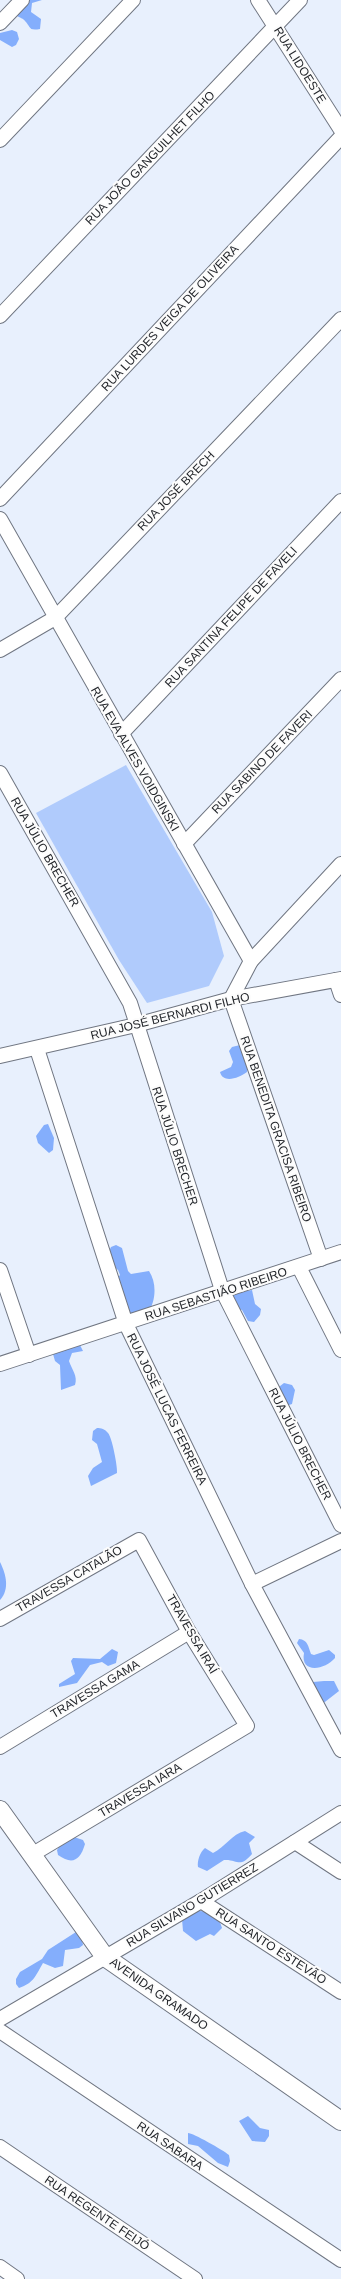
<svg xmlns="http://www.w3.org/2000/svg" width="341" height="2279" viewBox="0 0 341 2279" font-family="Helvetica,sans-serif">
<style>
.green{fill:#b0cbfc}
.forest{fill:#84aefc}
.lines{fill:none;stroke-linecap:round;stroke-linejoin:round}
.minor-casing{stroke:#707682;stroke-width:16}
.tertiary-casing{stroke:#707682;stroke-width:20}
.minor{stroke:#fff;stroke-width:14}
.tertiary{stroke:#fff;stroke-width:18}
.labels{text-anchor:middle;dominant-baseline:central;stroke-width:4;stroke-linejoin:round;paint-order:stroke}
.street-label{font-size:12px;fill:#1f2227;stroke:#fcfcfc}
</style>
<rect width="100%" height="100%" fill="#e8f0fd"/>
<path class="green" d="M 126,765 L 212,912 L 224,956 L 209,986 L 147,1003 L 119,960 L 36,813 Z"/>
<g class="forest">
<path d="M 17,0 L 42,0 L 32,3 L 31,12 L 41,19 L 40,29 C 28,31 31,27 25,21 C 24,19 19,17 17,16 Z"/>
<path d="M 12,30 L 17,32 L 19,39 L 16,45 L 12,47 L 0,40 L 0,33 Z"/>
<path d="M 240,1045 L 247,1066 L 247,1072 C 239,1078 223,1084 220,1072 L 231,1067 L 233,1062 L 229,1051 L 232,1047 Z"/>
<path d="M 48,1124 L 54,1138 L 53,1150 L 49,1153 L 38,1143 L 36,1136 L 44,1125 Z"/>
<path d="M 116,1245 L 122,1248 L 128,1271 L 131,1274 L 149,1271 C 157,1283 156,1301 148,1313 L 129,1313 L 114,1282 L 120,1275 L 118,1270 L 112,1265 L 109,1251 L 111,1247 Z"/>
<path d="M 252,1290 L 255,1304 L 261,1309 L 260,1315 L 254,1322 L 248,1321 L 242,1310 L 235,1308 L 229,1297 L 236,1293 Z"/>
<path d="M 80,1345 L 83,1351 L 72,1353 L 69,1361 C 72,1370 78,1376 75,1385 L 61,1390 L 60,1365 L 55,1361 L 53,1354 Z"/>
<path d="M 284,1383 L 292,1385 L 295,1390 L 292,1404 L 286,1406 L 275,1390 Z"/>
<path d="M 97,1428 C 101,1428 105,1429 108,1433 C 112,1437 118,1468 117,1473 L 91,1486 L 88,1476 L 93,1468 L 102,1462 L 97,1444 L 92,1440 L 93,1431 Z"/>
<path d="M 0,1562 C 6,1574 10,1589 0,1600 Z"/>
<path d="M 299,1639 C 308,1640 308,1646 311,1654 L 314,1655 L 329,1650 L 335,1655 L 335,1658 C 325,1670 300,1674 304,1653 L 297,1643 Z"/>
<path d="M 112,1649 L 118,1652 L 116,1663 L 108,1666 L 102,1662 L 90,1665 L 77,1683 L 59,1687 L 59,1684 L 75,1674 L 71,1661 L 73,1658 L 100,1659 Z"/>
<path d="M 324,1681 L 334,1681 L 339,1691 L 321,1705 L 311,1688 L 313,1682 Z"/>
<path d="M 245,1831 L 255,1837 L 249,1843 L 252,1854 C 239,1869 238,1859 224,1860 L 207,1871 L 198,1867 C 197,1861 200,1852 205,1848 L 213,1853 C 225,1847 232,1834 245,1831 Z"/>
<path d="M 74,1837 L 83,1840 L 85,1844 C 80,1861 72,1865 58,1855 L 57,1850 L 62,1843 Z"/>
<path d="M 196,1911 C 208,1910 219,1915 222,1928 L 214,1936 L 210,1934 L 196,1941 L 183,1931 L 182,1919 Z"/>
<path d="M 76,1932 L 81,1934 L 83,1945 L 79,1948 L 65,1950 L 63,1966 L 55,1968 L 43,1963 C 36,1975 34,1983 19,1988 L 16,1984 L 16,1979 L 20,1972 L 42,1959 L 48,1950 Z"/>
<path d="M 248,2116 L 260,2128 L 269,2130 L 269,2136 L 265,2142 L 252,2141 L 239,2121 Z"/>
<path d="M 188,2133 C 193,2133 223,2150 229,2155 L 230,2161 L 228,2167 L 218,2163 L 198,2146 L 188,2144 Z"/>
</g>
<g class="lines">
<defs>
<g id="minor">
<path d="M 258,0 L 341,130"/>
<path d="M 0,23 L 22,0"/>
<path d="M 0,140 L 133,0"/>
<path d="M 0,316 L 300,0"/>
<path d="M 0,499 L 341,137"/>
<path d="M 0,519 L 251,961 L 231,999 L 321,1259"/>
<path d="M 0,650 L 55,618 L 341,319"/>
<path d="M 121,734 L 341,501"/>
<path d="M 0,773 L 130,1003 L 222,1290 L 341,1525"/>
<path d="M 184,844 L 341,679"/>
<path d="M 251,961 L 341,864"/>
<path d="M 336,980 L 341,995"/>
<path d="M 37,1049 L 126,1324 L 252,1584 L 341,1750"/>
<path d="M 0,1056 L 136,1025 L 231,999 L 341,979"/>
<path d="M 299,1267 L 341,1350"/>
<path d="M 0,1270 L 29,1355"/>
<path d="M 0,1364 L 341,1252"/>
<path d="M 252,1584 L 341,1541"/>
<path d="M 0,1619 L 139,1540 L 189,1632 L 247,1726 L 33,1854"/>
<path d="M 0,1747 L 189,1632"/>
<path d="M 295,1842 L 341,1872"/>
<path d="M 201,1901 L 341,1992"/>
<path d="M 0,2019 L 201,1901 L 341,1813"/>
<path d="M 0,2031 L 341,2260"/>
<path d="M 0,2147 L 195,2279"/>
<path d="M 0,2267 L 17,2279"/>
</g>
<path id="tertiary" d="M 0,1810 L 105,1957 L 341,2121"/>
</defs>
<use href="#minor" class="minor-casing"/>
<use href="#tertiary" class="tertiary-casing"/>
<use href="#minor" class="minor"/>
<use href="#tertiary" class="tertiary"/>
</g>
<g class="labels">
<g class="street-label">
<text transform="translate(300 65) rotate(58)">RUA LIDOESTE</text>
<text transform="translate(150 158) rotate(-46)">RUA JOÃO GANGUILHET FILHO</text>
<text transform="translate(170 318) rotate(-47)">RUA LURDES VEIGA DE OLIVEIRA</text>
<text transform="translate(176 491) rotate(-46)">RUA JOSÉ BRECH</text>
<text transform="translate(231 617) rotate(-47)">RUA SANTINA FELIPE DE FAVELI</text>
<text transform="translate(135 759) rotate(60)">RUA EVA ALVES VOIDGINSKI</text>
<text transform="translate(262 762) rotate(-46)">RUA SABINO DE FAVERI</text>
<text transform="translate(45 852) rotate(60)">RUA JÚLIO BRECHER</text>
<text transform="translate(170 1016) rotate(-14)">RUA JOSÉ BERNARDI FILHO</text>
<text transform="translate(276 1129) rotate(71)">RUA BENEDITA GRACISA RIBEIRO</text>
<text transform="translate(175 1146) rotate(72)">RUA JÚLIO BRECHER</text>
<text transform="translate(216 1294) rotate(-18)">RUA SEBASTIÃO RIBEIRO</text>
<text transform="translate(167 1409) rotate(64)">RUA JOSÉ LUCAS FERREIRA</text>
<text transform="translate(300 1444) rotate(63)">RUA JÚLIO BRECHER</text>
<text transform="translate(69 1579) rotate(-30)">TRAVESSA CATALÃO</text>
<text transform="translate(192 1634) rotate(60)">TRAVESSA IRAÍ</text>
<text transform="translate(95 1689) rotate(-31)">TRAVESSA GAMA</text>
<text transform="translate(140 1790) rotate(-31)">TRAVESSA IARA</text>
<text transform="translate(192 1905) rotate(-31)">RUA SILVANO GUTIERREZ</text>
<text transform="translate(271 1946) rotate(33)">RUA SANTO ESTEVÃO</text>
<text transform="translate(159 1994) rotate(35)">AVENIDA GRAMADO</text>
<text transform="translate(170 2146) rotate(34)">RUA SABARA</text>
<text transform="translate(97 2213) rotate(34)">RUA REGENTE FEIJÓ</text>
</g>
</g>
</svg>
